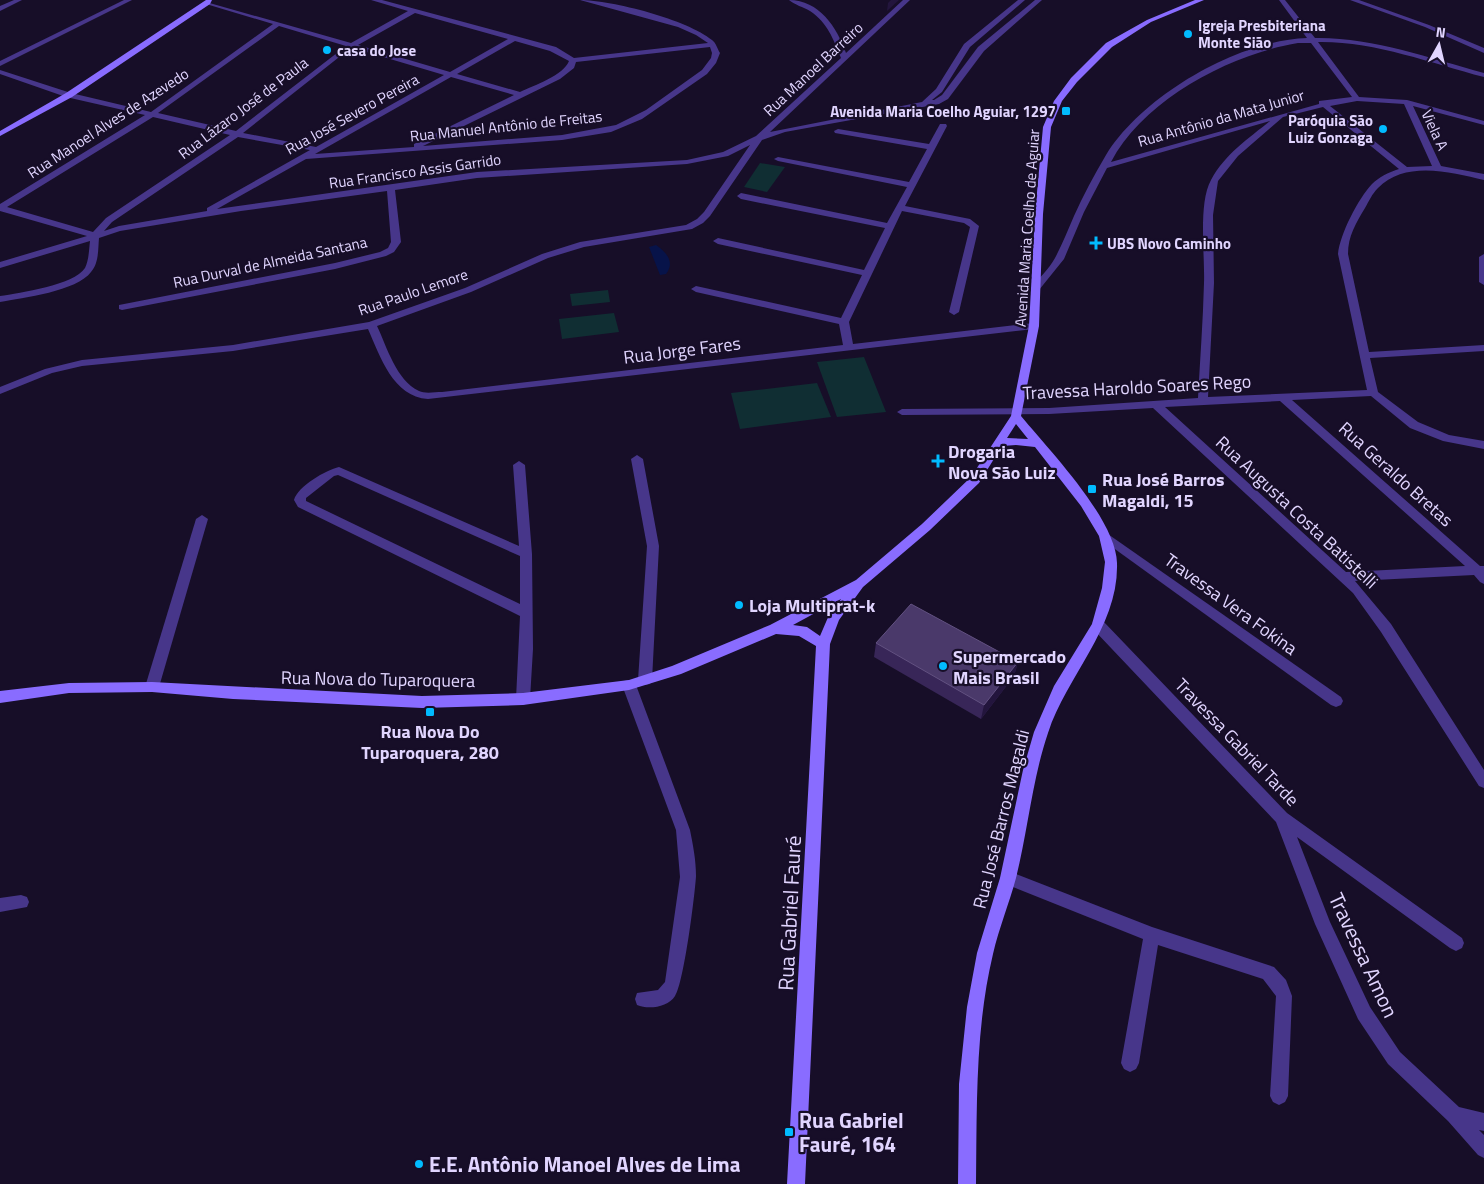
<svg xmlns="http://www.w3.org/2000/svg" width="1484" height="1184" viewBox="0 0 1484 1184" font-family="'Titillium Web',sans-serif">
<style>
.green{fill:#102e33}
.water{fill:#071349}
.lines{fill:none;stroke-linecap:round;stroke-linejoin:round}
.street{fill:#47368a;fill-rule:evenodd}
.secondary{fill:#896cff;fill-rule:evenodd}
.wall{fill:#382658}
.shaded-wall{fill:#23153d}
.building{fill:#4a396a;stroke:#625181}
.poi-dot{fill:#01bbff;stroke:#170e28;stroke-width:2}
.labels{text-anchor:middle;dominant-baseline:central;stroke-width:4.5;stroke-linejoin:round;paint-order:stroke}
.far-poi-label{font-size:15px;font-weight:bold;fill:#e1d5ff;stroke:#170e28;text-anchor:start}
.far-street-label{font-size:15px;fill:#e1d5ff;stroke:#170e28}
.street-label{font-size:18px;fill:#e1d5ff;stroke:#170e28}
.poi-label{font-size:18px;font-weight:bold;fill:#e1d5ff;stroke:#170e28;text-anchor:start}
.near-street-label{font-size:21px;fill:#e1d5ff;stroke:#170e28}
.near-poi-label{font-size:21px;font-weight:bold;fill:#e1d5ff;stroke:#170e28;text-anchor:start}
</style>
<rect width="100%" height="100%" fill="#170e28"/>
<g class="green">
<path d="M 760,163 L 785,167 L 767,192 L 744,187 Z"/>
<path d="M 608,290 L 610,302 L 572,306 L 570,294 Z"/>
<path d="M 614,313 L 619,332 L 562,339 L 559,319 Z"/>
<path d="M 864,357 L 886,412 L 837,417 L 817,362 Z"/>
<path d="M 817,383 L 831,417 L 740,429 L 731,393 Z"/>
</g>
<path class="water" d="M 656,245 C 667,253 675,262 666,274 L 660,275 L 649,247 Z"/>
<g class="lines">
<g class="street">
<path d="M 14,0 L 22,0 L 0,11 L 0,6 Z"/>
<path d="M 124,0 L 132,0 L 0,66 L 0,61 Z"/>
<path d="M 371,0 L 382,0 L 556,47 L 574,58 L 708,43 L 696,35 L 678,27 L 580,0 C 612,0 688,20 712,40 C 716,43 717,48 720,53 L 716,63 L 707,74 L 642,119 L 611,132 L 562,140 L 306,159 L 217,209 L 477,172 L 687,160 L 723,152 L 756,136 L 841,58 C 833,39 828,23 810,11 C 803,7 795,5 789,0 C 819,0 837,27 846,53 L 903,0 L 910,0 L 770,132 L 922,102 L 936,89 L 964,44 L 1018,0 L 1025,0 L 970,47 L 942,92 L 932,100 L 934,100 L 942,95 L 978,47 L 1035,0 L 1042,0 L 984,51 L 948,99 L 939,104 L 785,132 L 762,140 L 710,216 L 703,223 L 692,229 L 584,247 L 548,258 L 471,292 L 377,326 C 387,347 396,380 419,391 C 425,394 435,392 442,392 L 843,345 L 839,324 L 696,292 L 691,289 L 696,286 L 841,318 L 862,275 L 718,244 L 713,241 L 718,238 L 864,270 L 885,228 L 741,199 L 737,196 L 741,193 L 887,223 L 907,187 L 778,161 L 774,159 L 778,157 L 909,182 L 927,149 L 835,133 L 834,131 L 838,129 L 929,144 L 940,124 L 946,124 L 947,126 L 905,206 L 970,219 L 979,226 L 959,312 L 954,315 L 949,312 L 970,227 L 964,223 L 902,211 L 849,322 L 853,344 L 1034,323 L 1039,326 L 1034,329 L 428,399 C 393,397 380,356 368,329 L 233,351 L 82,366 L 52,373 L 0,394 L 0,387 L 45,369 L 82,360 L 233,345 L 369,322 L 465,288 L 542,254 L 580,242 L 686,225 L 697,219 L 704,212 L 750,145 L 728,156 L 687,164 L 477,178 L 395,190 L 401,242 L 394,252 L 386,256 L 335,269 L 122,310 L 119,309 L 119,305 L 335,263 L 380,252 L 388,248 L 391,242 L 387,191 L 241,211 L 120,231 L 99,238 C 98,249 99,263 91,272 C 77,291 23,298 0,302 L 0,296 C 20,293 74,285 85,268 C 89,260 89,249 90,241 L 0,268 L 0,262 L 87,236 L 0,211 L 0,204 L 145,115 L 66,97 L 0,74 L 0,70 L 71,93 L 151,112 L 273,24 L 206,4 L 206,2 L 351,43 L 408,11 ZM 415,13 L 508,39 L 450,72 L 358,45 ZM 279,26 L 346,46 L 236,131 L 158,113 ZM 515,41 L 550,51 L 569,61 C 564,75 533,86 520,92 L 457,74 ZM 710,47 L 712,53 L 711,58 L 702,70 L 646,110 L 616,125 L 562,135 L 423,146 L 560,79 L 574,68 L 576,62 ZM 353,48 L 444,75 L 316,147 L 243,133 L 343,54 ZM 451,77 L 514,95 L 414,144 L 414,147 L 315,154 ZM 153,117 L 230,135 L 106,218 L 93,232 L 7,207 ZM 238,137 L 310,150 L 207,208 L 207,211 L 119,226 L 104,231 L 112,222 Z"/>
<path d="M 1279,0 L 1285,0 L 1315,38 C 1372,37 1429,58 1484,73 L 1484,77 C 1430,63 1374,41 1318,42 L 1359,97 L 1407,100 L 1484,121 L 1484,125 L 1413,106 L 1441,166 L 1484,174 L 1484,180 C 1451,172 1405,160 1378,188 C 1372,194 1369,201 1365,208 C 1356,223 1348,236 1348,254 L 1369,352 L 1484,345 L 1484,351 L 1370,358 L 1378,392 L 1418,422 L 1449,435 L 1484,441 L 1484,449 L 1443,441 L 1410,428 L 1371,396 L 1292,400 L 1480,566 L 1484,566 L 1484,584 L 1480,582 L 1474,575 L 1355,581 L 1391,624 L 1484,770 L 1484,788 L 1479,786 L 1381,632 L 1353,593 L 1153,408 L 1049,414 L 902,415 L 897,412 L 902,409 L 1049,408 L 1198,398 C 1200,360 1203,321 1204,283 C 1205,256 1198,203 1211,180 C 1224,155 1249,138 1270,121 L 1107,168 L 1084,212 L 1064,259 L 1039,290 L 1036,291 L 1031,288 C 1039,278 1049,269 1055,258 C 1062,245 1068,230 1074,216 C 1083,196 1094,175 1106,155 C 1142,96 1238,40 1307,38 ZM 1298,43 L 1311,43 L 1352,97 L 1319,101 L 1319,104 L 1111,162 C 1144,99 1231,54 1298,43 ZM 1357,101 L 1404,104 L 1432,166 L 1407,167 L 1330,106 ZM 1323,107 L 1399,169 C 1389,172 1379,177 1372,184 C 1358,199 1340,234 1338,254 L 1367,390 L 1208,397 L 1214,283 L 1213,215 L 1218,181 L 1238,156 L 1283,117 ZM 1280,401 L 1465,566 L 1346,572 L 1165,407 Z"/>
<path d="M 1350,0 L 1359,0 L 1429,25 L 1484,48 L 1484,53 L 1425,27 Z"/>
<path d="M 1484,254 L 1484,285 L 1479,282 L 1479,257 Z"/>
<path d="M 637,455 L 643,459 L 659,546 L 652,680 L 650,684 L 645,685 L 640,684 L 638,680 L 647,546 L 631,459 Z"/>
<path d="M 519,461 L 525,465 L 532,554 L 533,649 L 530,699 L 528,703 L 523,705 L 518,703 L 516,699 L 520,616 L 298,507 L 294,500 C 298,486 326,470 339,467 L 519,546 L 513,465 ZM 338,475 L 520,556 L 520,604 L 306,501 L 306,498 L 334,476 Z"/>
<path d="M 202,515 L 208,519 L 159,687 L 157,691 L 152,692 L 147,691 L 145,687 L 196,519 Z"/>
<path d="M 1105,532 L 1341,697 L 1343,701 L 1341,705 L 1336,707 L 1331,705 L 1101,539 L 1099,536 L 1101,533 Z"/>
<path d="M 1098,620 L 1103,621 L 1287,813 L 1462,938 L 1464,943 L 1462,948 L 1456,951 L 1450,948 L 1297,837 L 1330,922 L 1370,1007 L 1400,1052 L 1459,1107 L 1484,1113 L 1484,1131 L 1479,1130 L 1484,1135 L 1484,1158 L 1478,1155 L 1448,1121 L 1388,1064 L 1358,1019 L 1315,924 L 1276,822 L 1093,629 L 1092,625 L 1093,621 Z"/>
<path d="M 629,680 L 634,681 L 636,685 L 690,830 C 693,845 696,860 696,876 C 695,894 684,983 675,996 C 668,1007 649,1010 637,1005 L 635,999 L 637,993 L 658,990 L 665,982 L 680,877 L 676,830 L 622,685 L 624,681 Z"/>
<path d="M 1008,871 L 1152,927 L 1274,967 L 1286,980 L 1292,996 L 1288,1096 L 1285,1102 L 1279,1105 L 1273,1102 L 1270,1096 L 1276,996 L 1263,979 L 1158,945 L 1139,1063 L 1136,1069 L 1130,1072 L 1124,1069 L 1121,1063 L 1143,939 L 1003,883 L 1000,878 L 1003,873 Z"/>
<path d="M 21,895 L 27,897 L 29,902 L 27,907 L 0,912 L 0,898 Z"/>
</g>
<g class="secondary">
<path d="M 206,0 L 212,0 L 210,4 L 72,97 L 0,136 L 0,131 L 66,93 Z"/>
<path d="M 1195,0 L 1204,0 L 1151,22 L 1112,47 L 1077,82 L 1062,101 L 1051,127 L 1043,214 L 1039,326 L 1021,416 C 1049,450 1116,519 1117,563 C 1119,627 1067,675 1048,733 C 1032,780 1028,830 1016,878 C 1009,904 999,928 993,954 C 975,1029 977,1107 976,1184 L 958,1184 L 959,1084 L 967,1007 L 977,953 L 1000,878 L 1023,770 L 1034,732 L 1054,686 L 1092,624 L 1102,588 L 1105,562 L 1099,536 L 1081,506 L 1035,447 L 1016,445 L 1002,446 L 979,483 L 930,530 L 863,587 L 839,620 L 830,644 L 805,1184 L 787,1184 L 816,646 L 799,636 L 776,634 L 681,674 L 629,690 L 523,705 L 422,708 L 233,699 L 152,692 L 69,693 L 0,703 L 0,691 L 69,683 L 152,682 L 422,696 L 523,693 L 629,680 L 672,666 L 770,625 L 856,580 L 922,524 L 971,477 L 1011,416 L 1029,326 L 1035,214 L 1043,127 L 1054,101 L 1071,78 L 1106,43 L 1147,20 ZM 1016,424 L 1028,439 L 1007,438 ZM 841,599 L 829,615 L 820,636 L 807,627 L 793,625 Z"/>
</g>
</g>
<path class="wall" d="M 876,643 L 1018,662 L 1014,676 L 981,719 L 874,657 Z"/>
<g class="shaded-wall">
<path d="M 891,0 L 899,0 L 887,11 L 888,3 Z"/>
<path d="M 1018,662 L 1014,676 L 981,719 L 984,705 Z"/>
</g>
<path class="building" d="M 911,604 L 1018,662 L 984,705 L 876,643 Z"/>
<g class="poi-dot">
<circle cx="1188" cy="34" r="5"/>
<circle cx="327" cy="50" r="5"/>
<rect x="1061" y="106" width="10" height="10" rx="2.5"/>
<circle cx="1383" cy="129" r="5"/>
<path d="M1093.5 235.5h5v5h5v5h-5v5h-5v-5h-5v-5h5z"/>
<path d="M935.5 453.5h5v5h5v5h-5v5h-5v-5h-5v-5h5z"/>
<rect x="1087" y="484" width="10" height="10" rx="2.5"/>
<circle cx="739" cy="605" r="5"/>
<circle cx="943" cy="666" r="5"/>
<rect x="425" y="707" width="10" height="10" rx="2.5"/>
<rect x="784" y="1127" width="10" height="10" rx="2.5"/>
<circle cx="419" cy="1164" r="5"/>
</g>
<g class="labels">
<g class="far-poi-label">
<text x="1198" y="25">Igreja Presbiteriana<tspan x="1198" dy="17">Monte Sião</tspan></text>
<text x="337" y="50">casa do Jose</text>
<text x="1056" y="111" text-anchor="end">Avenida Maria Coelho Aguiar, 1297</text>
<text x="1373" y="120" text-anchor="end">Paróquia São<tspan x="1373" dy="17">Luiz Gonzaga</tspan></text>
<text x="1107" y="243">UBS Novo Caminho</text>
</g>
<g class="far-street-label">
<text transform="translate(813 69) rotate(-43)">Rua Manoel Barreiro</text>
<text transform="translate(243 108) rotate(-37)">Rua Lázaro José de Paula</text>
<text transform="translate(352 114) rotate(-29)">Rua José Severo Pereira</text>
<text transform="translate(1221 118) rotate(-16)">Rua Antônio da Mata Junior</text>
<text transform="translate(108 123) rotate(-33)">Rua Manoel Alves de Azevedo</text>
<text transform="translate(506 126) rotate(-6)">Rua Manuel Antônio de Freitas</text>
<text transform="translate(1435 130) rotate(65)">Viela A</text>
<text transform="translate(415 171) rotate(-8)">Rua Francisco Assis Garrido</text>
<text transform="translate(1027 228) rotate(-86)">Avenida Maria Coelho de Aguiar</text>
<text transform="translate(270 262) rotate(-12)">Rua Durval de Almeida Santana</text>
<text transform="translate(413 292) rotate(-19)">Rua Paulo Lemore</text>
</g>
<g class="street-label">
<text transform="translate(682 350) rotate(-7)">Rua Jorge Fares</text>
<text transform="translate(1137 387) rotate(-3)">Travessa Haroldo Soares Rego</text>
<text transform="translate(1396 474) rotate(42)">Rua Geraldo Bretas</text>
<text transform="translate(1297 512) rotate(43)">Rua Augusta Costa Batistelli</text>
<text transform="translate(1231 604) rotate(36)">Travessa Vera Fokina</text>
<text transform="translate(378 679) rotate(1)">Rua Nova do Tuparoquera</text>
<text transform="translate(1237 742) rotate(46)">Travessa Gabriel Tarde</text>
<text transform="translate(1001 819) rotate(-76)">Rua José Barros Magaldi</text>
</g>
<g class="poi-label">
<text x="948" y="451">Drogaria<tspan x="948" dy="21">Nova São Luiz</tspan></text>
<text x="1102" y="479">Rua José Barros<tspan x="1102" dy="21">Magaldi, 15</tspan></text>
<text x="749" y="605">Loja Multiprat-k</text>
<text x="953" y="656">Supermercado<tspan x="953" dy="21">Mais Brasil</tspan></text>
<text x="430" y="731" text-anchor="middle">Rua Nova Do<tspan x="430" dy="21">Tuparoquera, 280</tspan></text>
</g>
<g class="near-street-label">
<text transform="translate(789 913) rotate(-87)">Rua Gabriel Fauré</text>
<text transform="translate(1364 955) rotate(65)">Travessa Amon</text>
</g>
<g class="near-poi-label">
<text x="799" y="1120">Rua Gabriel<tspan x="799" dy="24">Fauré, 164</tspan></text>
<text x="429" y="1164">E.E. Antônio Manoel Alves de Lima</text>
</g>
</g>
<g transform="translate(1439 45) rotate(8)" stroke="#170e28" stroke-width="4" paint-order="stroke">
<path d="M0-4L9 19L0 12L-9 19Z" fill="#e1d5ff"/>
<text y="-8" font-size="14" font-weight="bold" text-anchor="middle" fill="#e1d5ff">N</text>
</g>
</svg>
